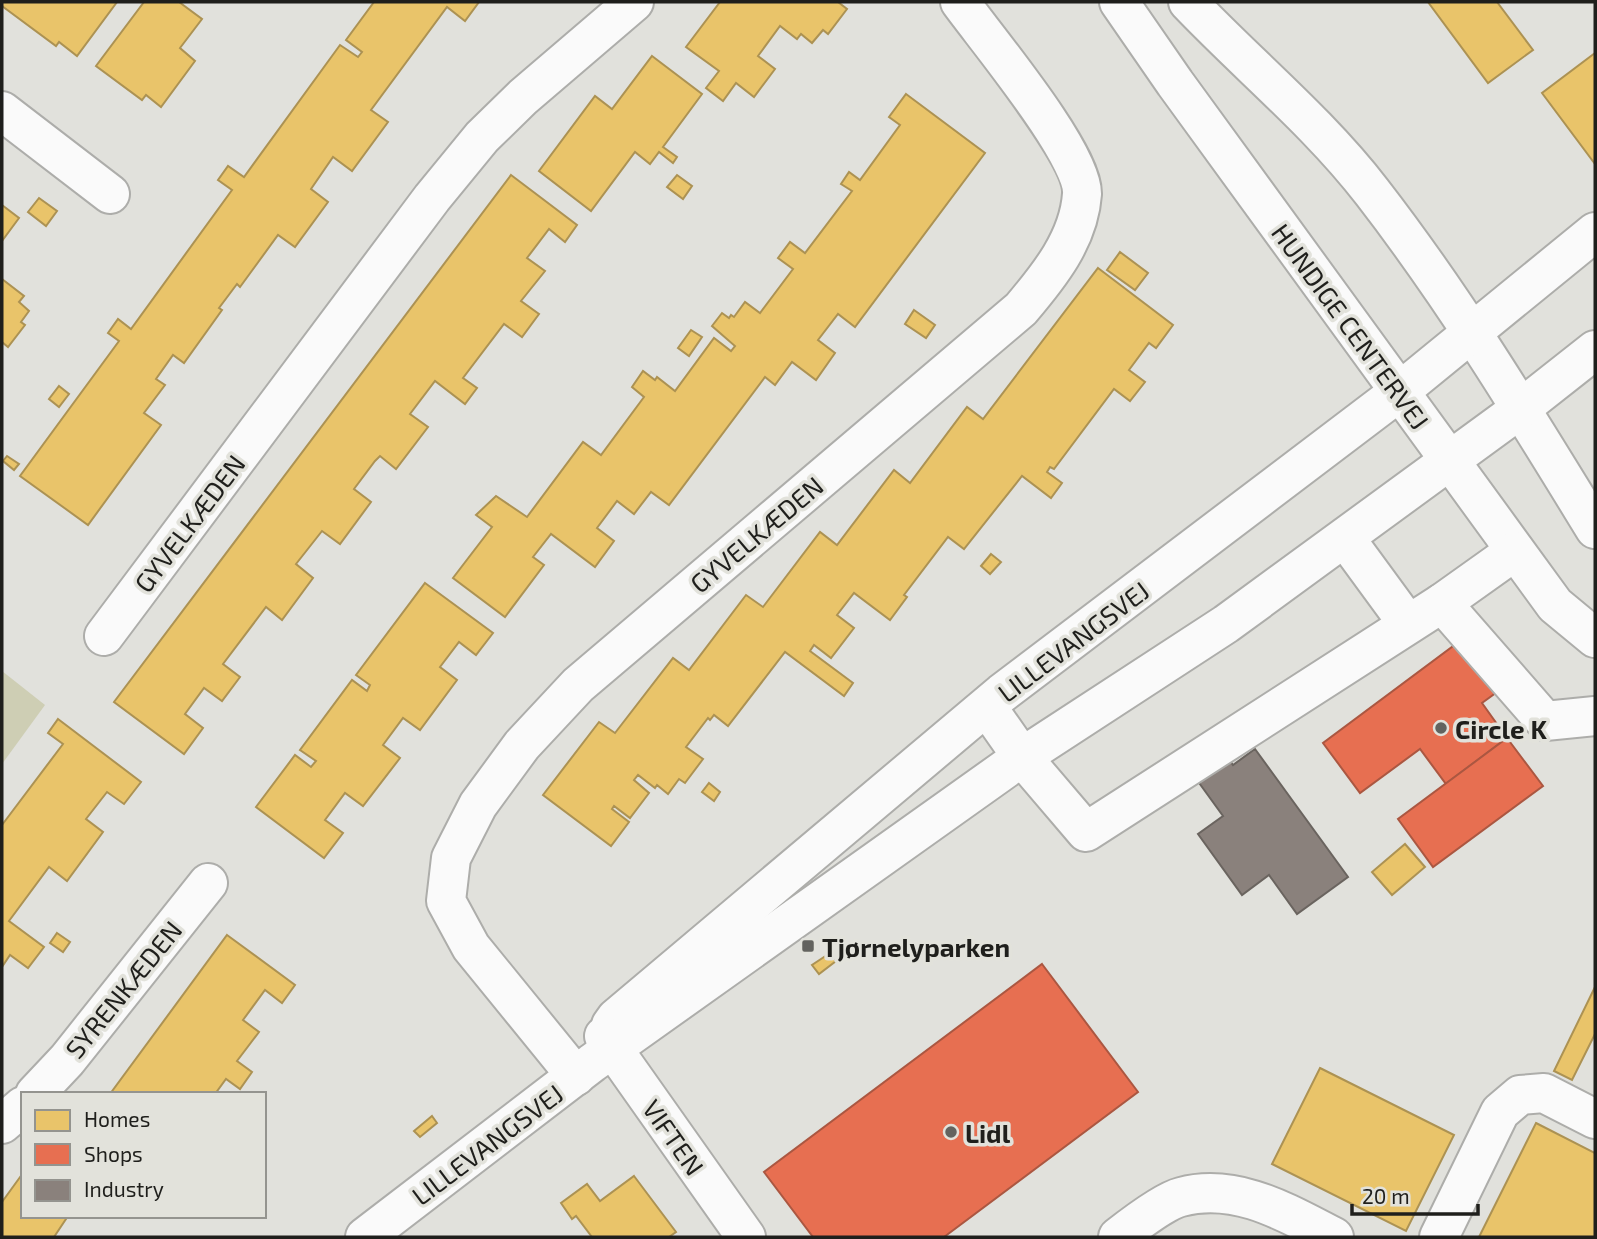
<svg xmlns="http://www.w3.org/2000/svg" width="1597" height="1239" viewBox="0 0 1597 1239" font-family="'Exo 2',sans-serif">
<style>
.green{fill:#ceceb4}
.homes{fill:#e9c46a;stroke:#ac9253;stroke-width:2}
.shops{fill:#e76f51;stroke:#ab5741;stroke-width:2}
.industry{fill:#8a817c;stroke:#6a645f;stroke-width:2}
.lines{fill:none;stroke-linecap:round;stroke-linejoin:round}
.minor-casing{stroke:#adadaa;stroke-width:42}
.minor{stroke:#fafafa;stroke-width:38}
.poi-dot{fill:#63635f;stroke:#e2e2db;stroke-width:2.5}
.labels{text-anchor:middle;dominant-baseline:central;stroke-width:7;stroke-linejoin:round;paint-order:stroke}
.street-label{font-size:26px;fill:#1f1f1c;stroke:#e2e2db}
.poi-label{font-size:26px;font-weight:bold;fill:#1f1f1c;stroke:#e2e2db;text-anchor:start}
</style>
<rect width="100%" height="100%" fill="#e1e1dc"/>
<path class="green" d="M 2,671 L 45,705 L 2,764 Z"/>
<g class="homes">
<path d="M 2,2 L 117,2 L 77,56 L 59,42 L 56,46 L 2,6 Z"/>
<path d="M 144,2 L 179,2 L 202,19 L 180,48 L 195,61 L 161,107 L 146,95 L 142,100 L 96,66 Z"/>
<path d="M 374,2 L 479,2 L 465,21 L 447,7 L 371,110 L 388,122 L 352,171 L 333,157 L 311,189 L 328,202 L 295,247 L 278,235 L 240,287 L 237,284 L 219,308 L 222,310 L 184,363 L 173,355 L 156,379 L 165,385 L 144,413 L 161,425 L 88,525 L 20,476 L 119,341 L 108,333 L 118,319 L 131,329 L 232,190 L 218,180 L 228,166 L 244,177 L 340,45 L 358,57 L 362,52 L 346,40 Z"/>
<path d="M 720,2 L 838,2 L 847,9 L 828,34 L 823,30 L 812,43 L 801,34 L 797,39 L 780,26 L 758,56 L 775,69 L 754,97 L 736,83 L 723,101 L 706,88 L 719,71 L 686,47 Z"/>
<path d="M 1428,2 L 1497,2 L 1533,50 L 1488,83 Z"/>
<path d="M 1595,53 L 1595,164 L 1542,93 Z"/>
<path d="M 652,56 L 702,94 L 663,147 L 677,157 L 673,163 L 659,152 L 650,164 L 635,152 L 591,211 L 539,171 L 595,96 L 612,109 Z"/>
<path d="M 906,94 L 985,153 L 855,327 L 838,314 L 818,340 L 835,353 L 816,380 L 792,362 L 775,385 L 765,377 L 669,505 L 651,492 L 634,514 L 617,501 L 597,528 L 614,541 L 595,567 L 551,534 L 533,557 L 544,565 L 505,617 L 453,578 L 492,527 L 476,515 L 496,496 L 527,517 L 583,442 L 601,455 L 644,397 L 632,387 L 643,371 L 655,380 L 657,377 L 675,391 L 714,338 L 731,351 L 735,346 L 712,326 L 722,313 L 729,318 L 731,315 L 734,317 L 745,302 L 760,313 L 793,269 L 778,258 L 790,242 L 805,253 L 852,191 L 841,184 L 849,172 L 860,180 L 900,125 L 889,117 Z"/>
<path d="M 511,175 L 577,225 L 565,242 L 549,229 L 527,258 L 545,271 L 521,301 L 539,314 L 522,337 L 504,324 L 463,378 L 477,388 L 465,404 L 435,381 L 410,414 L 428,427 L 396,469 L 380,456 L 375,461 L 354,489 L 371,502 L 340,544 L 322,531 L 296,564 L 313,578 L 282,620 L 266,607 L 223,664 L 240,677 L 222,701 L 204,688 L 185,714 L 203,728 L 184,754 L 114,702 Z"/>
<path d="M 677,175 L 692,186 L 683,199 L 667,187 Z"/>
<path d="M 39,198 L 57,211 L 46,226 L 28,212 Z"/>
<path d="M 2,205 L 19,218 L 2,241 Z"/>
<path d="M 1120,252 L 1148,273 L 1135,290 L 1107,270 Z"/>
<path d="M 1098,268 L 1173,325 L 1156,348 L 1149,343 L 1129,370 L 1145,382 L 1130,401 L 1114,389 L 1054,469 L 1050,467 L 1047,472 L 1062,483 L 1051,498 L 1022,476 L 964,549 L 948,537 L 904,595 L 907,597 L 890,620 L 854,593 L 837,615 L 854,628 L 831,658 L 814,645 L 810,651 L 853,683 L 844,696 L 785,652 L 728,726 L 714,715 L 710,720 L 708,718 L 686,747 L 703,759 L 685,783 L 679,779 L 668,794 L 657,785 L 655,788 L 638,775 L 634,780 L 649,793 L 630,818 L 614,806 L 612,809 L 629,822 L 611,846 L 543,795 L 599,722 L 615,733 L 673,658 L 689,670 L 746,595 L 763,607 L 820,532 L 837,545 L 894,470 L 910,483 L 967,407 L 983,419 Z"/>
<path d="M 2,279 L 24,296 L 19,302 L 29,311 L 21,322 L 25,325 L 8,347 L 2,342 Z"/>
<path d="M 914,310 L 935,325 L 926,338 L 905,324 Z"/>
<path d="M 691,330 L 702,337 L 689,356 L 678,348 Z"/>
<path d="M 59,386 L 69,394 L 59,407 L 49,399 Z"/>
<path d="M 7,456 L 19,464 L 14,470 L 3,461 Z"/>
<path d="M 991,554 L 1001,562 L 990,574 L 981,566 Z"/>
<path d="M 425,583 L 493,633 L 476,655 L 459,642 L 440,667 L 457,680 L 420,730 L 403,718 L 383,745 L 400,758 L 363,806 L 345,793 L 325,820 L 343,833 L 324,858 L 256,807 L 295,755 L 311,767 L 316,761 L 300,750 L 352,680 L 367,691 L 370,685 L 356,675 Z"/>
<path d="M 58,719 L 141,782 L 124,804 L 107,792 L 86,819 L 103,832 L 67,881 L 49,867 L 9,921 L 44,947 L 28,968 L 10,955 L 2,967 L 2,825 L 63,744 L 48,733 Z"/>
<path d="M 709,783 L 720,792 L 714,801 L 702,792 Z"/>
<path d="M 1405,844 L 1425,867 L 1392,895 L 1372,872 Z"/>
<path d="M 57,933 L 70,942 L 63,952 L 50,943 Z"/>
<path d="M 227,935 L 295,985 L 282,1003 L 265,990 L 243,1020 L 259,1032 L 237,1061 L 252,1072 L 240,1089 L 226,1079 L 215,1094 L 110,1094 Z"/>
<path d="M 830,953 L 836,961 L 819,974 L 812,965 Z"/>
<path d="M 1595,987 L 1595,1034 L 1572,1080 L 1554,1071 Z"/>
<path d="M 1320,1068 L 1454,1135 L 1406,1231 L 1272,1164 Z"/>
<path d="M 432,1116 L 437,1123 L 420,1137 L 414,1131 Z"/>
<path d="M 1536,1123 L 1595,1153 L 1595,1237 L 1479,1237 Z"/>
<path d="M 23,1173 L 23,1216 L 68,1216 L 54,1237 L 2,1237 L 2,1202 Z"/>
<path d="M 634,1176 L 676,1232 L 669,1237 L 592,1237 L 576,1216 L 572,1219 L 561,1203 L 587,1184 L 600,1201 Z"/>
</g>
<g class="shops">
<path d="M 1460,641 L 1497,692 L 1482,703 L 1507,738 L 1446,784 L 1420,749 L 1360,793 L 1323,743 Z"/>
<path d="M 1507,738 L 1543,786 L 1433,867 L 1398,819 Z"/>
<path d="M 1042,964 L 1138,1092 L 944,1237 L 813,1237 L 764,1172 Z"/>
</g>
<path class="industry" d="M 1255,749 L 1348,877 L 1297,914 L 1269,875 L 1242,895 L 1198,834 L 1223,816 L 1197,780 L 1228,758 L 1233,765 Z"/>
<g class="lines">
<defs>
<g id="minor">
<path d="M 1119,2 L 1175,83 L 1555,605 L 1595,638"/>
<path d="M 1188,2 C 1249,66 1318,122 1372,192 C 1455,299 1525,415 1595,529"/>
<path d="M 2,111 L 110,194"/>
<path d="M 1345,538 L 1408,624"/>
<path d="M 1442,603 L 1545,721 L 1595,716"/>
<path d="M 104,636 L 432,198 L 482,137 L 523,97 L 634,2"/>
<path d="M 987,707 L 1022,757 L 1086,832 L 1442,603 L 1515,551"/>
<path d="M 611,1025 L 616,1018 L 1002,693 L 1399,392 L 1595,232"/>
<path d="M 604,1036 L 746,1237"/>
<path d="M 576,1076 L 471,947 L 446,901 L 451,858 L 478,805 L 522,745 L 578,685 L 1021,309 C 1049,276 1079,239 1082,194 C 1084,155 986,38 960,2"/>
<path d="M 35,1094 L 67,1060 L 208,883"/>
<path d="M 2,1124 L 23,1106"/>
<path d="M 365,1237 L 592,1063 L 1022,757 L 1226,624 L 1520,409 L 1595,350"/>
<path d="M 1118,1237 C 1132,1226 1165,1201 1181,1197 C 1236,1182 1287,1213 1334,1237"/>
<path d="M 1439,1237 L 1500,1112 L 1520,1095 L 1544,1093 L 1595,1119"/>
</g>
</defs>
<use href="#minor" class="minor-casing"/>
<use href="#minor" class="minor"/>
</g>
<g class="poi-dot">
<circle cx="1441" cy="728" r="7"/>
<rect x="801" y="939" width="14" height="14" rx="3.5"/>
<circle cx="951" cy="1132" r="7"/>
</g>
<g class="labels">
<g class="street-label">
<text transform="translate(1351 326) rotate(54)">HUNDIGE CENTERVEJ</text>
<text transform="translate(189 523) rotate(-53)">GYVELKÆDEN</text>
<text transform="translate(756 534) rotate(-40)">GYVELKÆDEN</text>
<text transform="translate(1073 641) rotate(-37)">LILLEVANGSVEJ</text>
<text transform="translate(123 989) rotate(-51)">SYRENKÆDEN</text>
<text transform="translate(674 1137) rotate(55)">VIFTEN</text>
<text transform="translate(487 1144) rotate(-37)">LILLEVANGSVEJ</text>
</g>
<g class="poi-label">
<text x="1455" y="728">Circle K</text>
<text x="822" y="946">Tjørnelyparken</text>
<text x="965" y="1132">Lidl</text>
</g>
</g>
<rect width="1597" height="1239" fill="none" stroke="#1f1f1c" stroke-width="7"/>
<rect x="21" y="1092" width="245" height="126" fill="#e2e2db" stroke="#94948f" stroke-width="2"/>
<rect x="35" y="1110" width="35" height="21" fill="#e9c46a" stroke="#94948f" stroke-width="2"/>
<text x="84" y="1127" font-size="21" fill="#1f1f1c">Homes</text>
<rect x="35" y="1144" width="35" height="21" fill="#e76f51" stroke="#94948f" stroke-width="2"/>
<text x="84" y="1162" font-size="21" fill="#1f1f1c">Shops</text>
<rect x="35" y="1180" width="35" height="21" fill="#8a817c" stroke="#94948f" stroke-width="2"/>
<text x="84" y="1197" font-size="21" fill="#1f1f1c">Industry</text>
<path d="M1352 1204v10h126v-10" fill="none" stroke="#1f1f1c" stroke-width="3.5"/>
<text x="1362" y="1204" font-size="21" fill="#1f1f1c" stroke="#e2e2db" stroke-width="5" paint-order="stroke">20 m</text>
</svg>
